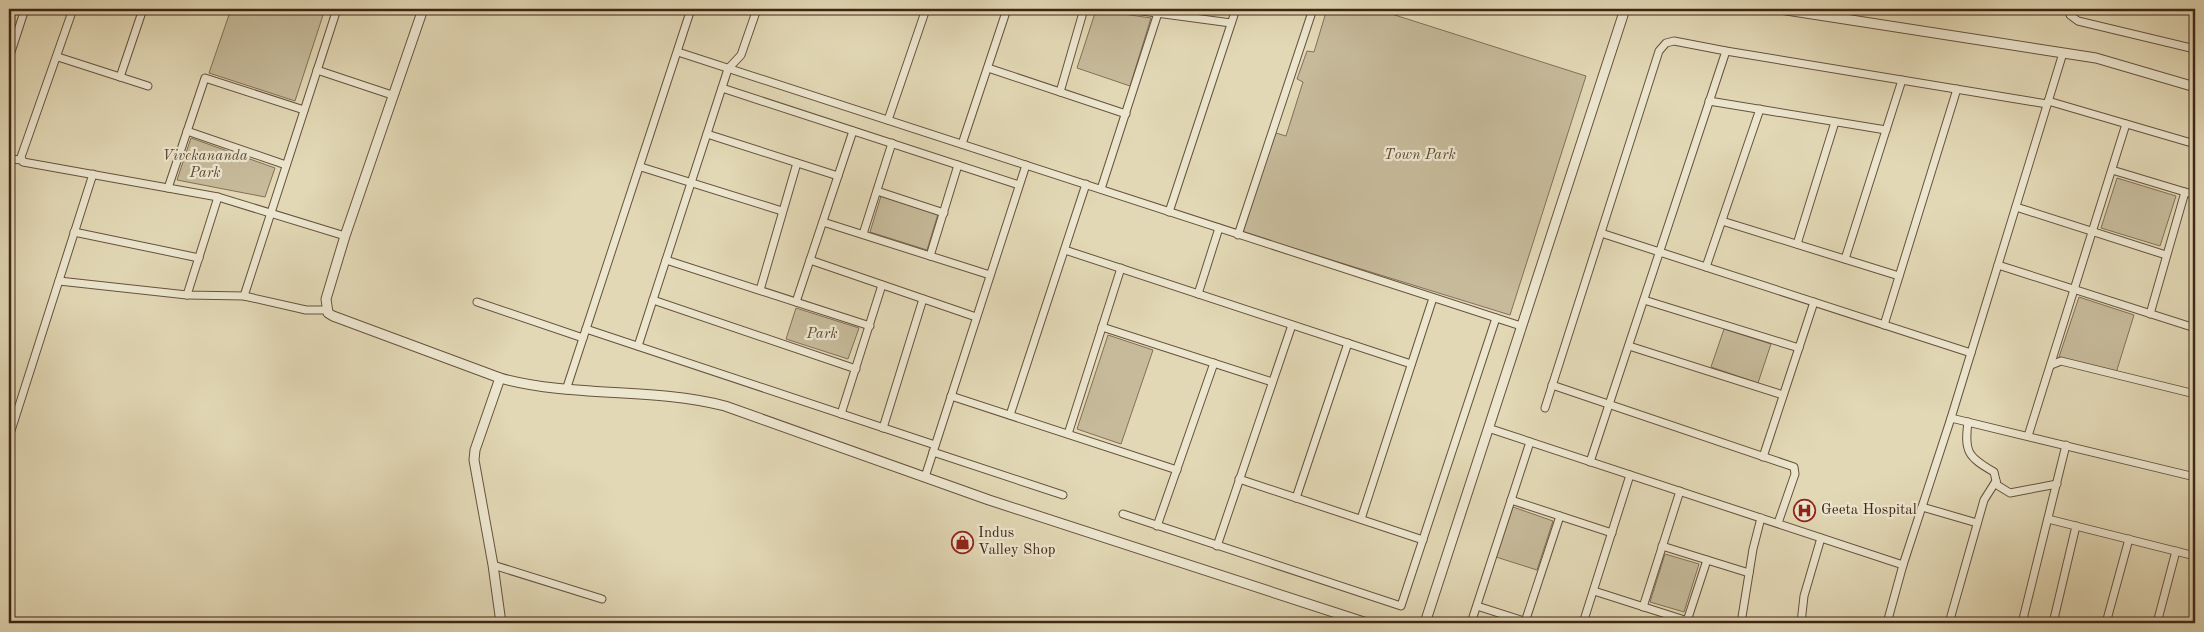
<svg xmlns="http://www.w3.org/2000/svg" width="2204" height="632" viewBox="0 0 2204 632" font-family="'Old Standard TT',serif">
<style>
.green{fill:#c6ba9a;stroke:#827058}
.lines{fill:none;stroke-linecap:round;stroke-linejoin:round}
.minor-casing{stroke:#67523d;stroke-width:9}
.tertiary-casing{stroke:#67523d;stroke-width:11}
.minor{stroke:#ece6cf;stroke-width:7}
.tertiary{stroke:#ece6cf;stroke-width:9}
.labels{text-anchor:middle;dominant-baseline:central;stroke-width:4.5;stroke-linejoin:round;paint-order:stroke}
.park-label{font-size:15px;font-style:italic;fill:#604b36;stroke:#ece6cf}
.poi-label{font-size:15px;fill:#3e2615;stroke:#ece6cf;text-anchor:start}
</style>
<rect width="100%" height="100%" fill="#e2d8b5"/>
<filter id="stains"><feTurbulence type="fractalNoise" baseFrequency=".004" numOctaves="4"/><feColorMatrix values="0 0 0 0 .2 0 0 0 0 .09 0 0 0 0 .02 0 0 0 .5 -.17"/></filter>
<radialGradient id="worn" r=".72"><stop offset=".6" stop-color="#630" stop-opacity="0"/><stop offset="1" stop-color="#630" stop-opacity=".3"/></radialGradient>
<g class="green">
<path d="M 231,9 L 325,9 L 295,101 L 209,73 Z"/>
<path d="M 1327,9 L 1376,9 L 1586,76 L 1510,315 L 1241,232 L 1276,133 L 1286,136 L 1303,82 L 1297,79 L 1307,51 L 1314,52 Z"/>
<path d="M 1096,10 L 1151,18 L 1130,86 L 1077,68 Z"/>
<path d="M 191,138 L 275,168 L 265,197 L 177,180 Z"/>
<path d="M 2117,178 L 2176,196 L 2160,246 L 2101,228 Z"/>
<path d="M 881,196 L 938,214 L 927,250 L 870,232 Z"/>
<path d="M 2079,297 L 2134,315 L 2116,373 L 2058,360 Z"/>
<path d="M 796,308 L 859,328 L 848,359 L 786,339 Z"/>
<path d="M 1724,329 L 1771,344 L 1758,383 L 1711,367 Z"/>
<path d="M 1108,335 L 1153,350 L 1121,444 L 1077,429 Z"/>
<path d="M 1513,507 L 1553,521 L 1537,570 L 1496,557 Z"/>
<path d="M 1665,554 L 1699,564 L 1684,612 L 1650,602 Z"/>
</g>
<g class="lines">
<defs>
<g id="minor">
<path d="M 73,9 L 21,157 L 23,162 L 218,197 L 345,236"/>
<path d="M 1127,9 L 1231,23"/>
<path d="M 2070,9 L 2070,15 L 2078,21 L 2195,49"/>
<path d="M 678,52 L 1521,326"/>
<path d="M 58,57 L 148,86"/>
<path d="M 9,58 L 25,9"/>
<path d="M 988,68 L 1126,114"/>
<path d="M 317,70 L 392,95"/>
<path d="M 120,77 L 143,9"/>
<path d="M 722,88 L 1019,185"/>
<path d="M 1060,92 L 1084,9"/>
<path d="M 1709,101 L 1886,130"/>
<path d="M 2048,101 L 2195,144"/>
<path d="M 888,120 L 926,9"/>
<path d="M 187,131 L 286,165"/>
<path d="M 707,134 L 838,176"/>
<path d="M 962,144 L 1007,9"/>
<path d="M 9,159 L 22,160"/>
<path d="M 641,167 L 782,211"/>
<path d="M 2112,170 L 2195,195"/>
<path d="M 168,188 L 205,78 L 304,110"/>
<path d="M 1101,189 L 1158,13"/>
<path d="M 877,191 L 944,213"/>
<path d="M 2016,207 L 2166,255"/>
<path d="M 1169,212 L 1236,9"/>
<path d="M 1722,221 L 1899,276"/>
<path d="M 823,222 L 990,275"/>
<path d="M 74,232 L 199,258"/>
<path d="M 1601,233 L 1971,353"/>
<path d="M 863,234 L 892,143"/>
<path d="M 1238,235 L 1313,9"/>
<path d="M 1797,244 L 1835,122"/>
<path d="M 1065,250 L 1411,364"/>
<path d="M 930,256 L 958,165"/>
<path d="M 1845,259 L 1902,80"/>
<path d="M 666,260 L 870,326"/>
<path d="M 810,260 L 976,317"/>
<path d="M 1998,265 L 2195,328"/>
<path d="M 1706,267 L 1760,109"/>
<path d="M 59,281 L 187,295 L 244,296 L 306,310 L 327,310"/>
<path d="M 760,290 L 797,163"/>
<path d="M 1198,294 L 1219,228"/>
<path d="M 187,295 L 218,197"/>
<path d="M 244,296 L 337,9"/>
<path d="M 653,300 L 856,369"/>
<path d="M 1644,300 L 1799,348"/>
<path d="M 477,302 L 583,338"/>
<path d="M 796,302 L 853,131"/>
<path d="M 2150,314 L 2185,192"/>
<path d="M 1884,325 L 1957,89"/>
<path d="M 1102,327 L 1272,382"/>
<path d="M 586,329 L 935,445"/>
<path d="M 638,346 L 728,69 L 741,55 L 757,9"/>
<path d="M 1629,346 L 1783,395"/>
<path d="M 2051,365 L 2061,361 L 2195,394"/>
<path d="M 1552,385 L 1794,467 L 1795,474 L 1778,523"/>
<path d="M 566,390 L 691,9"/>
<path d="M 951,396 L 1177,470"/>
<path d="M 1545,408 L 1659,51 L 1666,43 L 1674,41 L 1726,51 L 2047,104"/>
<path d="M 841,414 L 882,285"/>
<path d="M 1010,415 L 1086,184"/>
<path d="M 1951,418 L 2195,477"/>
<path d="M 1968,422 C 1964,452 1968,457 1994,472 L 1997,485 L 2010,493 L 2057,484"/>
<path d="M 883,428 L 923,299"/>
<path d="M 1488,428 L 1903,565"/>
<path d="M 1068,434 L 1121,268"/>
<path d="M 2028,436 L 2126,124"/>
<path d="M 9,437 L 93,174"/>
<path d="M 933,452 L 1063,495"/>
<path d="M 1763,457 L 1814,302"/>
<path d="M 1590,462 L 1726,51"/>
<path d="M 925,477 L 1026,165"/>
<path d="M 1239,479 L 1423,540"/>
<path d="M 1296,498 L 1348,343"/>
<path d="M 1511,500 L 1612,533"/>
<path d="M 1922,507 L 1977,523"/>
<path d="M 1123,514 L 1401,606 L 1496,318"/>
<path d="M 1361,519 L 1433,298"/>
<path d="M 2048,519 L 2195,556"/>
<path d="M 1157,526 L 1214,363"/>
<path d="M 1217,546 L 1292,325"/>
<path d="M 1662,546 L 1749,573"/>
<path d="M 493,565 L 602,599"/>
<path d="M 1594,591 L 1694,623"/>
<path d="M 1477,606 L 1530,623"/>
<path d="M 1643,607 L 1680,491"/>
<path d="M 1687,621 L 1707,560"/>
<path d="M 1525,622 L 1560,516"/>
<path d="M 1471,623 L 1530,442"/>
<path d="M 1583,623 L 1630,475"/>
<path d="M 1741,623 L 1753,549 L 1761,518"/>
<path d="M 1801,623 L 1804,596 L 1821,538"/>
<path d="M 1887,623 L 1903,565 L 1951,418 L 2063,53"/>
<path d="M 1949,623 L 1984,500 L 1996,481"/>
<path d="M 2022,623 L 2066,445"/>
<path d="M 2053,623 L 2076,526"/>
<path d="M 2106,623 L 2129,539"/>
<path d="M 2157,623 L 2176,551"/>
</g>
<g id="tertiary">
<path d="M 423,9 L 345,236 L 326,299 L 328,313 L 333,316 L 500,378 C 573,398 651,387 725,406 L 989,500 L 1367,623"/>
<path d="M 1780,9 L 2096,58 L 2195,87"/>
<path d="M 500,378 L 475,450 L 474,460 L 493,565 L 501,623"/>
<path d="M 1425,623 L 1625,9"/>
</g>
</defs>
<use href="#minor" class="minor-casing"/>
<use href="#tertiary" class="tertiary-casing"/>
<use href="#minor" class="minor"/>
<use href="#tertiary" class="tertiary"/>
</g>
<defs>
<symbol id="hospital-ring" viewBox="-11 -11 22 22"><circle r="9.5" fill="#ece6cf" stroke="#8f2418" stroke-width="1.5"/><path d="M-5-5h3v3.5h4V-5h3V5h-3V1.5h-4V5h-3Z" fill="#8f2418"/></symbol>
<symbol id="shop-ring" viewBox="-11 -11 22 22"><circle r="9.5" fill="#ece6cf" stroke="#8f2418" stroke-width="1.5"/><path d="M-5-2.5h2.3a2.7 3.5 0 0 1 5.4 0H5L5.5 6h-11ZM-1.5-2.5h3a1.5 2.3 0 0 0-3 0Z" fill="#8f2418"/></symbol>
</defs>
<g fill-rule="evenodd">
<use href="#hospital-ring" x="1792" y="498" width="25" height="25"/>
<use href="#shop-ring" x="950" y="530" width="25" height="25"/>
</g>
<g class="labels">
<g class="park-label">
<text x="1420" y="155">Town Park</text>
<text x="205" y="156">Vivekananda<tspan x="205" dy="17">Park</tspan></text>
<text x="822" y="334">Park</text>
</g>
<g class="poi-label">
<text x="1821" y="510">Geeta Hospital</text>
<text x="978" y="533">Indus<tspan x="978" dy="17">Valley Shop</tspan></text>
</g>
</g>
<rect width="2204" height="632" fill="none" stroke="#e2d8b5" stroke-width="30"/>
<rect x="10" y="10" width="2184" height="612" fill="none" stroke="#3e2615" stroke-width="2.5"/>
<rect x="15" y="15" width="2174" height="602" fill="none" stroke="#3e2615"/>
<rect width="100%" height="100%" filter="url(#stains)"/>
<rect width="100%" height="100%" fill="url(#worn)"/>
</svg>
